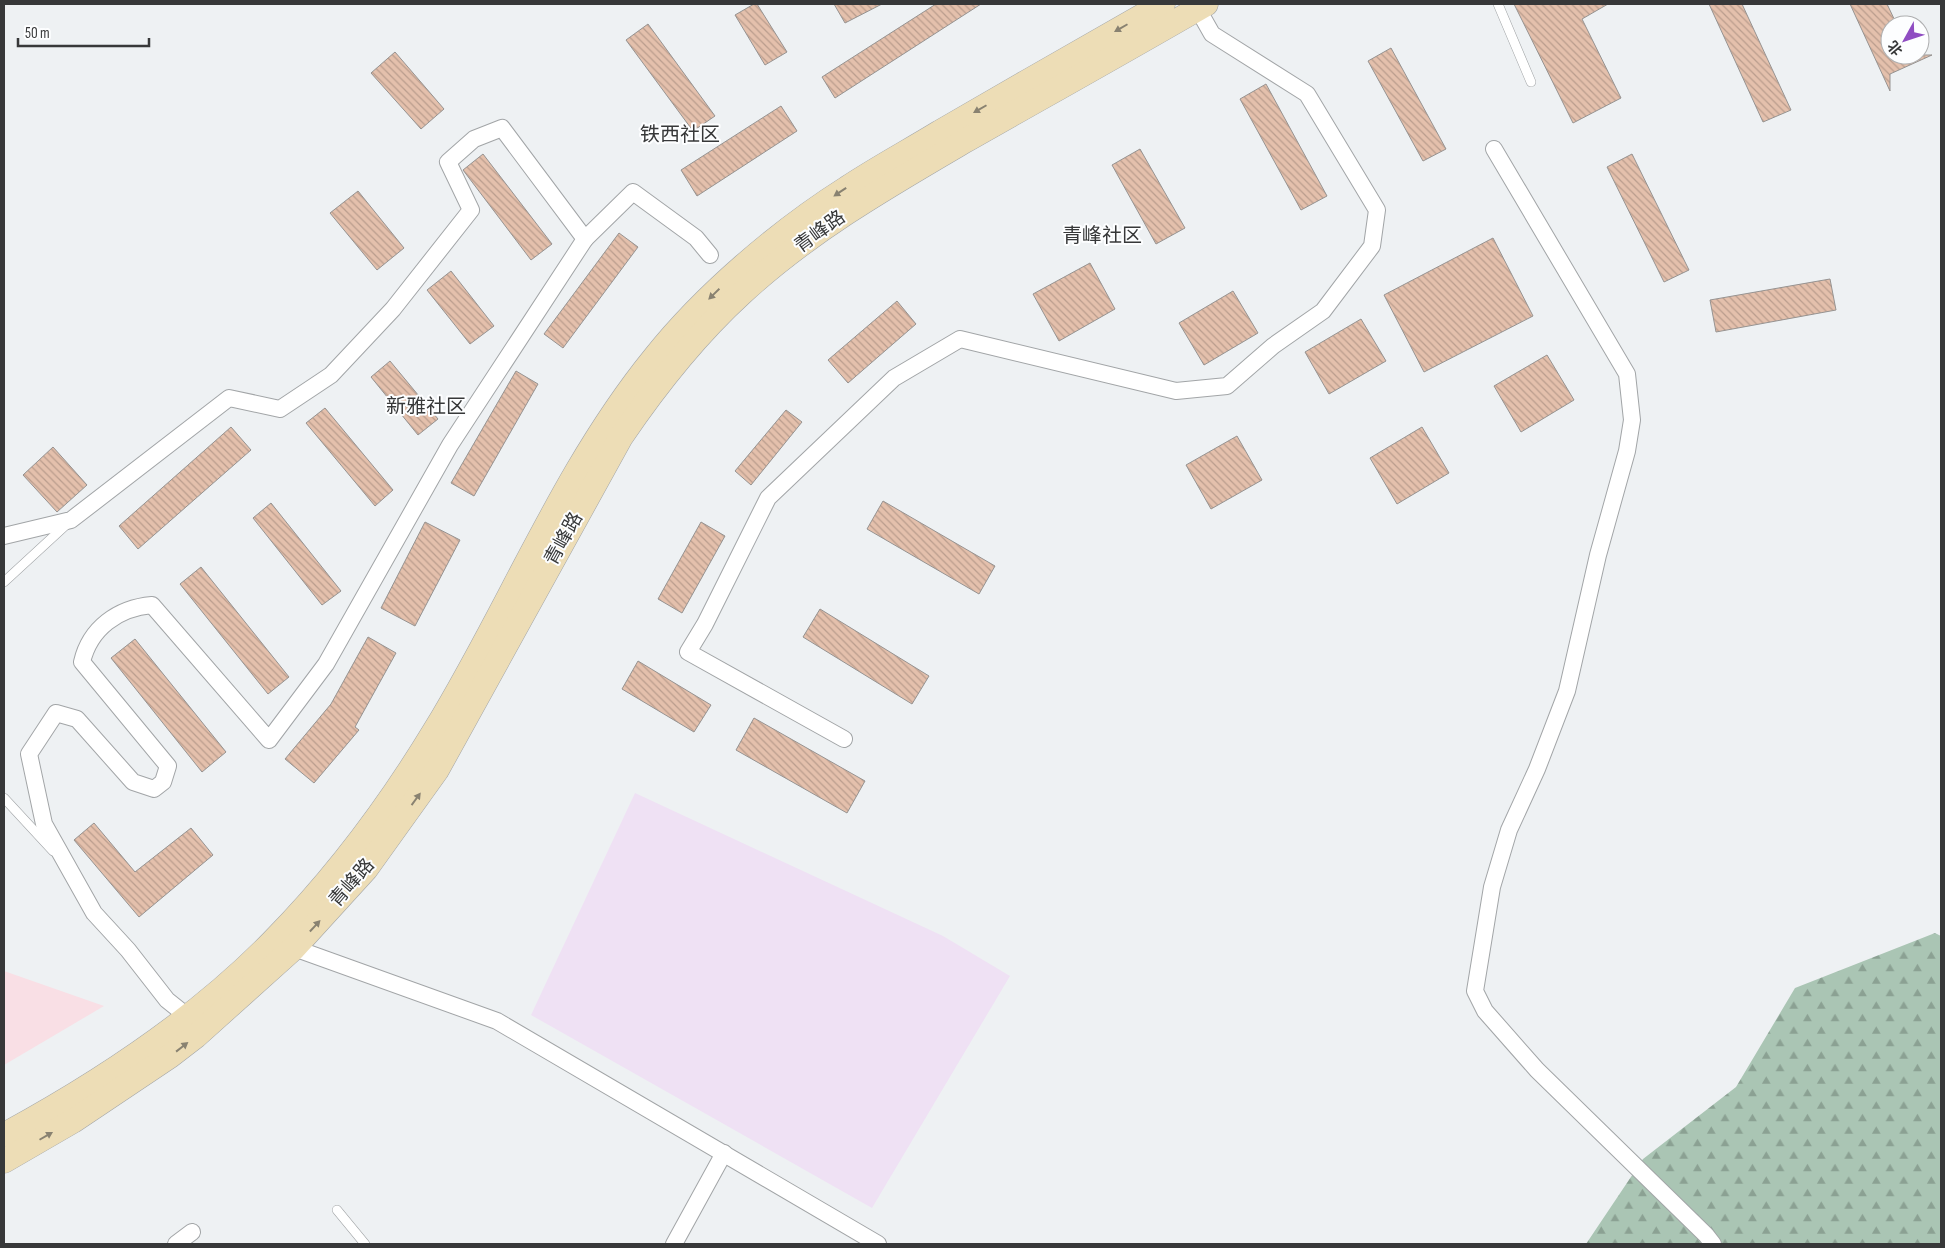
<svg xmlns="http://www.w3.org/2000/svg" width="1945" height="1248" viewBox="0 0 1945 1248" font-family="'Sofia Sans Condensed','Noto Sans SC',sans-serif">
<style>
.industrial{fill:#f9dfe5}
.education{fill:#efe1f4}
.forest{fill:url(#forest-firs)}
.building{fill:url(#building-back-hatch);stroke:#969391}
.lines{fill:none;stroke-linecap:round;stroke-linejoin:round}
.service-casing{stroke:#a2a5a7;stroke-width:10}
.minor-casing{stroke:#a2a5a7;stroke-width:18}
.secondary-casing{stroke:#a2a5a7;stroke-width:25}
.service{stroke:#fff;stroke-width:9}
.minor{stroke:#fff;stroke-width:16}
.secondary{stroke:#edddb6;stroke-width:24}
.oneway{fill:#898271}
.labels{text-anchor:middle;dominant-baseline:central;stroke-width:4;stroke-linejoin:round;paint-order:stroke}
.street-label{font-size:19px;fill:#373839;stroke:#fdfeff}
.neighbourhood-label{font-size:20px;fill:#373839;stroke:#fdfeff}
</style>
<defs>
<pattern id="forest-firs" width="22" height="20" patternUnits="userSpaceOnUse" patternTransform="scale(1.25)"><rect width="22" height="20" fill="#aac5b4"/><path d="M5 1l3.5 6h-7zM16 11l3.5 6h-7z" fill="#8ba193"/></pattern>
<pattern id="building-back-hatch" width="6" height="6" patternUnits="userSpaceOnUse" patternTransform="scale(1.25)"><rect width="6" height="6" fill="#e4c0ac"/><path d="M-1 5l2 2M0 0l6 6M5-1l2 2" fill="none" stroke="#ba9d8d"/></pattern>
</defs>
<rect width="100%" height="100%" fill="#eef1f3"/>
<path class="industrial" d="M 4,971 L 104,1006 L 4,1065 Z"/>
<path class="education" d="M 635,793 L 943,936 L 1010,976 L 872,1208 L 531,1015 Z"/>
<path class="forest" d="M 1935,933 L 1941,936 L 1941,1244 L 1586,1244 L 1643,1159 L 1736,1087 L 1795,988 Z"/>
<g class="building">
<path d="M 754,4 L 757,4 L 787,52 L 765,65 L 735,15 Z"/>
<path d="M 834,4 L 882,4 L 845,23 Z"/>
<path d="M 936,4 L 981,4 L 835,98 L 822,77 Z"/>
<path d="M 1514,4 L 1608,4 L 1582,19 L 1621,98 L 1573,123 Z"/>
<path d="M 1709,4 L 1742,4 L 1791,110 L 1763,122 Z"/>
<path d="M 1850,4 L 1887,4 L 1897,25 L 1890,25 L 1890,55 L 1932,55 L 1890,74 L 1890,91 Z"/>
<path d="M 648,24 L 715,116 L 693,131 L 626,40 Z"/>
<path d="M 1391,48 L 1446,149 L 1423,161 L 1368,61 Z"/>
<path d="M 395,52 L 444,109 L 421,129 L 371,73 Z"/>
<path d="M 1266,84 L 1327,196 L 1301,210 L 1240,99 Z"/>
<path d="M 781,106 L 797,131 L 697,196 L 681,170 Z"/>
<path d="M 1140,149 L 1185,228 L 1156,244 L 1112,165 Z"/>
<path d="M 483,154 L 552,244 L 531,260 L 463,170 Z"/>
<path d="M 1632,154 L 1689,270 L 1664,282 L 1607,167 Z"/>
<path d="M 358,191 L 404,248 L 377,270 L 330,213 Z"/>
<path d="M 619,233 L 638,247 L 563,348 L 544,334 Z"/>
<path d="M 1493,238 L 1533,316 L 1424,372 L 1384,295 Z"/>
<path d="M 1090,263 L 1115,309 L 1059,341 L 1033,294 Z"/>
<path d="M 451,271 L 494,326 L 470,344 L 427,290 Z"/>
<path d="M 1830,279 L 1836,310 L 1716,332 L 1710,300 Z"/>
<path d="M 1233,291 L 1258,333 L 1204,365 L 1179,323 Z"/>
<path d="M 897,301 L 916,324 L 848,383 L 828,360 Z"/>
<path d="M 1361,319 L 1386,361 L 1329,394 L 1305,352 Z"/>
<path d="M 1547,355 L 1574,400 L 1521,432 L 1494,386 Z"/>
<path d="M 390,361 L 438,419 L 418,435 L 371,377 Z"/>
<path d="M 516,371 L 538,384 L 474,496 L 451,483 Z"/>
<path d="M 325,408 L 393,490 L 375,506 L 306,423 Z"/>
<path d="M 786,410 L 802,422 L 751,485 L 735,471 Z"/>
<path d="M 231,427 L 251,450 L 138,549 L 119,526 Z"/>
<path d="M 1422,427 L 1449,473 L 1397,504 L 1370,458 Z"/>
<path d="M 1237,436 L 1262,480 L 1211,509 L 1186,465 Z"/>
<path d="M 53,447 L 87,485 L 57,512 L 23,475 Z"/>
<path d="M 883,501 L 995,566 L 979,594 L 867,529 Z"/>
<path d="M 271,503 L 341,591 L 322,605 L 253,518 Z"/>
<path d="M 425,522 L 460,540 L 415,626 L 381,608 Z"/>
<path d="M 701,522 L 725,536 L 682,613 L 658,599 Z"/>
<path d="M 201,567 L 289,677 L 268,694 L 180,584 Z"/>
<path d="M 820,609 L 929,676 L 912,704 L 803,637 Z"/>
<path d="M 368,637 L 396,653 L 355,727 L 359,730 L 314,783 L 285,759 L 331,704 Z"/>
<path d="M 135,639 L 226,752 L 202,772 L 111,658 Z"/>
<path d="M 638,661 L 711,705 L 694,732 L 622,689 Z"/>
<path d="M 754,718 L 865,781 L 847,813 L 736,750 Z"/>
<path d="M 94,823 L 135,872 L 191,828 L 213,855 L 139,917 L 74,840 Z"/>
</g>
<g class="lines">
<defs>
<g id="service">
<path d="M 1498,4 L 1531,82"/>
<path d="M 4,582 L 67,524"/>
<path d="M 4,798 L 53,851"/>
<path d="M 337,1210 L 365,1244"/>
</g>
<g id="minor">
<path d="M 1494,149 L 1627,374 L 1632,420 L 1627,451 L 1598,555 L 1567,691 L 1537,769 L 1509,830 L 1492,887 L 1475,991 L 1485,1011 L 1537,1070 L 1706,1235 L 1713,1244"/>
<path d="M 4,536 L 71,520 L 229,398 L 280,409 L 331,375 L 393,309 L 471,210 L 448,162 L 474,139 L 502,128 L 585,239 L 633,192 L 696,238 L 710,255"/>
<path d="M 844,739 L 688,652 L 705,624 L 768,498 L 894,378 L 960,339 L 1176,391 L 1227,386 L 1273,346 L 1323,311 L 1372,246 L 1377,210 L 1307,94 L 1212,34 L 1195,4"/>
<path d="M 288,942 L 294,948 L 497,1021 L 878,1244"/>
<path d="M 187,1016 L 167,1000 L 128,950 L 94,913 L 44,824 L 29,754 L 56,713 L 77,719 L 133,782 L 154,789 L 163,782 L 168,766 L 82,662 C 90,628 118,608 152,605 L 269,740 L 326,664 L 450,445 L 585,239"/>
<path d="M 176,1244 L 192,1232"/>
<path d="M 674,1244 L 724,1153"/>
</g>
<g id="secondary">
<path d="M 4,1135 C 98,1084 198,1018 273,941 C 335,878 389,806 435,730 C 510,608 563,470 654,358 C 704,295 779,231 847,188 C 877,168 909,151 940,132 C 1014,89 1089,46 1163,4"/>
<path d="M 4,1161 L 73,1121 L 170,1056 L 196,1036 L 294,948 L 366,869 L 437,770 L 621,437 C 657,384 695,336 742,293 C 808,232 886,187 963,142 C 1044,96 1125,51 1206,4"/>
</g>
</defs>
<use href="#service" class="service-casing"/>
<use href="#minor" class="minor-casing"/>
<use href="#secondary" class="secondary-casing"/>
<use href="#service" class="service"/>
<use href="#minor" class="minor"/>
<use href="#secondary" class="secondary"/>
</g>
<defs><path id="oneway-solid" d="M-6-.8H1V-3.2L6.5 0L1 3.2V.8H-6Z" transform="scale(1.25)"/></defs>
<g class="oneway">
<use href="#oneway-solid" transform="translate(1121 28) rotate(150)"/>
<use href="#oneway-solid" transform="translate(980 109) rotate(150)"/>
<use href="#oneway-solid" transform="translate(840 192) rotate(146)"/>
<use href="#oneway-solid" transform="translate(714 294) rotate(136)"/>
<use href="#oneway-solid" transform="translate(416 799) rotate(-54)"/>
<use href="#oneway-solid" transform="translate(315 926) rotate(-47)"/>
<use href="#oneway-solid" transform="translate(182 1047) rotate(-38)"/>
<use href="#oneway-solid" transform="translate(46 1136) rotate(-30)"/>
</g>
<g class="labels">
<g class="street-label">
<text transform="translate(820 232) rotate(-36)">青峰路</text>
<text transform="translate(564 539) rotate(-61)">青峰路</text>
<text transform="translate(352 883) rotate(-49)">青峰路</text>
</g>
<g class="neighbourhood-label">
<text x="680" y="135">铁西社区</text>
<text x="1102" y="236">青峰社区</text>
<text x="426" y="407">新雅社区</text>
</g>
</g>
<rect width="1945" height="1248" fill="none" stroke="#373839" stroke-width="10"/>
<g transform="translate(1905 40) rotate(230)"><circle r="24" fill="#fdfeff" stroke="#aeafb0"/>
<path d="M0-4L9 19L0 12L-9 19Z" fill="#8f4dc2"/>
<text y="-8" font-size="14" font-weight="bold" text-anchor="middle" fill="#373839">北</text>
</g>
<path d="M18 38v8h131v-8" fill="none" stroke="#373839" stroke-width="2.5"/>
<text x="25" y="38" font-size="15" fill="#373839" stroke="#fdfeff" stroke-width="4" paint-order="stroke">50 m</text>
</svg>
